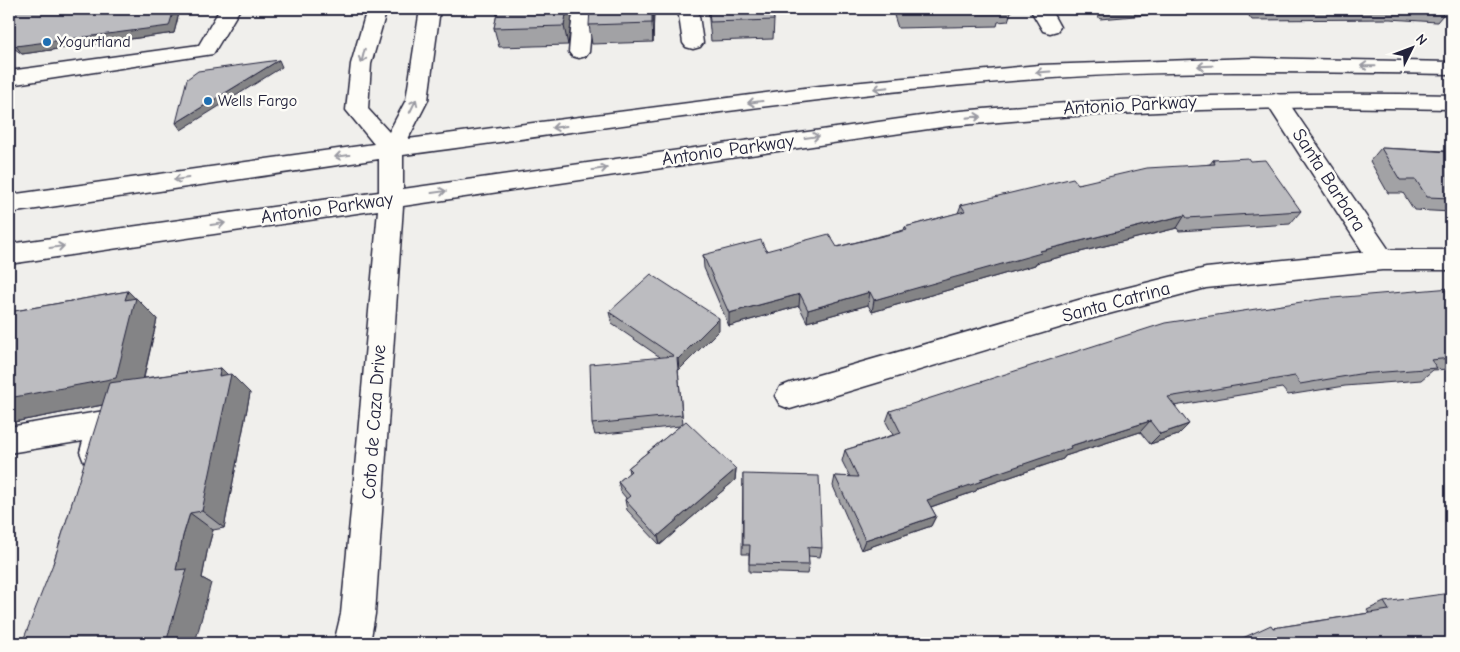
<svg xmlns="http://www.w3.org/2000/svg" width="1460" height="652" viewBox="0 0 1460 652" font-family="'Comic Neue',sans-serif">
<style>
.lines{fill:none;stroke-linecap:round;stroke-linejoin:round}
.minor-casing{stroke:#22223b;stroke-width:3}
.major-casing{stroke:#22223b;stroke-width:3}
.minor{fill:#fdfcf7;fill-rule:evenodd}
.major{fill:#fdfcf7;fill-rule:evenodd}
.wall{fill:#a2a2a5;stroke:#22223b}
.shaded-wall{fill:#848486;stroke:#22223b}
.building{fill:#bcbcc0;stroke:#22223b}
.oneway{stroke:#9a9aa2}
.poi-dot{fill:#1f6fb2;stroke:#fdfcf7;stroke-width:2}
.labels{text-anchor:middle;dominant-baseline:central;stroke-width:5;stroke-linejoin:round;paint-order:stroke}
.far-poi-label{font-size:16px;fill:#22223b;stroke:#fdfcf7;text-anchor:start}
.street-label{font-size:19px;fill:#22223b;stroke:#fdfcf7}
</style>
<rect width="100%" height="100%" fill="#f0efec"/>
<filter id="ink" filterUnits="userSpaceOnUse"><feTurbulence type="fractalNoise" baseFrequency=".02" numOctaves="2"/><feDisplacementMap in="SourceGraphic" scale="10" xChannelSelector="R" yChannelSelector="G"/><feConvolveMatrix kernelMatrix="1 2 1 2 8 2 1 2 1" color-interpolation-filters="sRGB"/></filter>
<g filter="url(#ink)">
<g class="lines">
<defs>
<g id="minor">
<path d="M 220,9 L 240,9 L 213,54 L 9,85 L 9,71 L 199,45 Z"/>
<path d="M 573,9 L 593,9 L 589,52 L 586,56 L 579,58 L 572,56 L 569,52 Z"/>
<path d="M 678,9 L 698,9 L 703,43 L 700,47 L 693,49 L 686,47 L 683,43 Z"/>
<path d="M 1030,9 L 1050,9 L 1060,27 L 1057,31 L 1050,33 L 1043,31 Z"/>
<path d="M 1276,94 L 1284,96 L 1389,250 L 1451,250 L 1451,270 L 1382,270 L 1206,288 L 1082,321 L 790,409 L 780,405 L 775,396 L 780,387 L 790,383 L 1082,299 L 1206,268 L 1363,252 L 1265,101 L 1268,96 Z"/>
<path d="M 104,411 L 115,415 L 119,424 L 106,462 L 95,466 L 84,462 L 80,452 L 83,441 L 9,453 L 9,427 Z"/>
</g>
<path id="major" d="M 367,9 L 387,9 L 371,64 L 368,109 L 389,132 L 406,100 L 420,9 L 440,9 L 428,100 L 408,139 L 820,86 L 1039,65 L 1254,58 L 1451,62 L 1451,74 C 1313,72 1176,69 1038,79 C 826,94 614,127 403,155 L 403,189 L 949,112 C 1116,97 1283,91 1451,95 L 1451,109 L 1325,107 L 1200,110 L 1074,116 L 949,126 L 403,206 L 375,614 L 370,643 L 334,643 L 341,614 L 353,490 L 378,210 L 9,264 L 9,244 L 379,192 L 379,159 L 9,213 L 9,195 L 374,144 L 346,110 L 351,64 Z"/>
</defs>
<use href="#minor" class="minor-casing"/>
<use href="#major" class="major-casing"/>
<use href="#minor" class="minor"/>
<use href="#major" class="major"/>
</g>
<g class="wall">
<path d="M 9,9 L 180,9 L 174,33 L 22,54 L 15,49 L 9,49 Z"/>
<path d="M 498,9 L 573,9 L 568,45 L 499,47 L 494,28 Z"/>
<path d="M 654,9 L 653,42 L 592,44 L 589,25 Z"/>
<path d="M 708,9 L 772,9 L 774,20 L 773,39 L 711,41 Z"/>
<path d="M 892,9 L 1012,9 L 1008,21 L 998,22 L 997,26 L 898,28 Z"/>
<path d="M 1093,9 L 1160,9 L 1158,14 L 1100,19 Z"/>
<path d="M 1244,9 L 1448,9 L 1437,22 L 1390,19 L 1252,20 Z"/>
<path d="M 1451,146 L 1451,212 L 1414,210 L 1403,193 L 1388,193 L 1370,161 L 1381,148 L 1446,151 Z"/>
<path d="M 1213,160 L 1250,161 L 1301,211 L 1290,224 L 1179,231 L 1177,228 L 1036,263 L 1035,265 L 872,312 L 868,305 L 807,322 L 799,306 L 729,326 L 704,268 L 703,255 L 837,247 L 904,230 L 905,227 L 958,213 L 961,205 L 1078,184 L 1210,164 Z"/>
<path d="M 1451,288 L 1451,369 L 1433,370 L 1421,380 L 1345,386 L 1288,395 L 1282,388 L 1174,406 L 1189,424 L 1178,435 L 1150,444 L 1140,432 L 1065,456 L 1063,459 L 978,488 L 976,491 L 931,507 L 936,516 L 931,526 L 861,550 L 833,486 L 835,476 L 850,477 L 842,461 L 845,450 L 893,435 L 886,422 L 890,411 Z"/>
<path d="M 128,291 L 135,298 L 136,298 L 157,319 L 144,378 L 221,368 L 227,374 L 250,393 L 224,528 L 213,530 L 207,552 L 202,578 L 211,583 L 53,564 L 103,405 L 9,423 L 9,312 Z"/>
<path d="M 609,312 L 719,330 L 679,370 L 678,369 L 683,424 L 736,469 L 735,480 L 660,545 L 627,510 L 625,500 L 626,498 L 621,492 L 618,482 L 629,473 L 628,468 L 680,426 L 595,435 L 592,424 L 660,357 L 612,324 Z"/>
<path d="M 743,474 L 822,548 L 820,557 L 808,556 L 809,565 L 807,574 L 749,572 L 749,554 L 742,554 Z"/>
<path d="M 1384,602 L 1451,643 L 1273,628 L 1369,613 L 1367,610 Z"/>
</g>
<g class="shaded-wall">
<path d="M 174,9 L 180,9 L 174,33 L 22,54 L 16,46 Z"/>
<path d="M 567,9 L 573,9 L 568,45 L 564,26 Z"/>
<path d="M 652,9 L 654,9 L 653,42 L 652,23 Z"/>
<path d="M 9,42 L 15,49 L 9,49 Z"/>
<path d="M 279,60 L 282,67 L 181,130 L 176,123 Z"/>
<path d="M 1185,215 L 1177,228 L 1036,263 L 1035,265 L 872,312 L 874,300 L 1040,251 Z"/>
<path d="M 128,291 L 136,299 L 136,298 L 157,319 L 139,398 L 9,423 L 9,398 Z"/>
<path d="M 870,292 L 868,305 L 807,322 L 808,310 Z"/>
<path d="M 800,294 L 799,306 L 729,326 L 729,313 Z"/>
<path d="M 719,318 L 719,330 L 679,370 L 678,359 Z"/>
<path d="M 221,368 L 230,377 L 231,374 L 250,393 L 224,528 L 202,511 L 219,376 Z"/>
<path d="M 1150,421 L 1140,432 L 1065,456 L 1063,459 L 978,488 L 976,491 L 922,510 L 927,500 L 980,479 L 1070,446 Z"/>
<path d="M 1189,424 L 1178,435 L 1150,444 L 1160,434 Z"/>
<path d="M 736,469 L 735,480 L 660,545 L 658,536 Z"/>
<path d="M 190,513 L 213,530 L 207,552 L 202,578 L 211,583 L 195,643 L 166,643 L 176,570 L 183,536 Z"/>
<path d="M 936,516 L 931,526 L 861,550 L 865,540 Z"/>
</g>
<g class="building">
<path d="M 9,9 L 174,9 L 169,26 L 16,46 L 9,42 Z"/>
<path d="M 498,9 L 567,9 L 564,26 L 494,28 Z"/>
<path d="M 590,9 L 652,9 L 652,23 L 589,25 Z"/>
<path d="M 709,9 L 772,9 L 774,20 L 710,22 Z"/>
<path d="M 902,9 L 951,9 L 902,10 Z"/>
<path d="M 279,60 L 176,123 L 187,79 L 198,71 Z"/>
<path d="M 1381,148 L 1451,152 L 1451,198 L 1427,197 L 1416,180 L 1400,180 Z"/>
<path d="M 1248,158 L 1250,161 L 1265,160 L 1301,211 L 1187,218 L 1185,215 L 1040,251 L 1041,253 L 874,300 L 870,292 L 808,310 L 800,294 L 729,313 L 703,255 L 761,240 L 766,251 L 829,234 L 837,247 L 907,230 L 905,227 L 965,211 L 961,205 L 1073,178 L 1078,184 L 1147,168 L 1215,164 L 1213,160 Z"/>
<path d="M 651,274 L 719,318 L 678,359 L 677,358 L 682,415 L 592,424 L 590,364 L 674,356 L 609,312 Z"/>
<path d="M 1451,288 L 1451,358 L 1431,360 L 1437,368 L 1359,374 L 1300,384 L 1295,376 L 1168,397 L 1189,424 L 1160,434 L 1150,421 L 1070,446 L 1071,448 L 980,479 L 982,481 L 927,500 L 936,516 L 865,540 L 835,476 L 858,477 L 845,450 L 901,433 L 890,411 L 1165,323 L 1321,299 Z"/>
<path d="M 128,291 L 125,300 L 136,298 L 116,378 L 9,398 L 9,312 Z"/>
<path d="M 221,368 L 219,376 L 231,374 L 202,511 L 190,513 L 183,536 L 176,570 L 187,569 L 166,643 L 22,643 L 53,564 L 109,383 Z"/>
<path d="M 686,421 L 736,469 L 658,536 L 625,500 L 630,496 L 618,482 L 631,471 L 628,468 Z"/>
<path d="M 743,474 L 819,476 L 822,548 L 808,547 L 809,565 L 749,564 L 750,545 L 743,545 Z"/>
<path d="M 1451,593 L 1451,643 L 1232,643 L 1271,625 L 1273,628 L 1389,610 L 1384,602 Z"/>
</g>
<defs><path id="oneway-shaft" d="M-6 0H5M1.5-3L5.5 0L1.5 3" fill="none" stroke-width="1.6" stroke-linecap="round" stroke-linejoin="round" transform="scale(1.25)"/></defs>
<g class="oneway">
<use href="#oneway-shaft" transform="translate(363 56) rotate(104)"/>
<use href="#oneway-shaft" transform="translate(1205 66) rotate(178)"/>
<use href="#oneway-shaft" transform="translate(1368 66) rotate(-179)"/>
<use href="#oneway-shaft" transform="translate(1043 72) rotate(176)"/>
<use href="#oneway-shaft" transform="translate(881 88) rotate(174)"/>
<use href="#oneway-shaft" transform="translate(755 102) rotate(173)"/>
<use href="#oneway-shaft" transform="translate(413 106) rotate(-64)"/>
<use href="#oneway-shaft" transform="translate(974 117) rotate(-6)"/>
<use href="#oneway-shaft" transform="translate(559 127) rotate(173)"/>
<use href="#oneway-shaft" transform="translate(812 137) rotate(-8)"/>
<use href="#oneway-shaft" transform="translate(342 156) rotate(172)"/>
<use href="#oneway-shaft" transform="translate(600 169) rotate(-8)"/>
<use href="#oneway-shaft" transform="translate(181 179) rotate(172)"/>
<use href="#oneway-shaft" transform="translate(439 192) rotate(-8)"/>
<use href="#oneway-shaft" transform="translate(218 224) rotate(-8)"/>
<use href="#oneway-shaft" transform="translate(57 247) rotate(-8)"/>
</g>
</g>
<g class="poi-dot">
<circle cx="47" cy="42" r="5"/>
<circle cx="208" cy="101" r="5"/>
</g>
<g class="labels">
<g class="far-poi-label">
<text x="57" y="42">Yogurtland</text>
<text x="218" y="101">Wells Fargo</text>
</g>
<g class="street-label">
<text transform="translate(1130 105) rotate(-3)">Antonio Parkway</text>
<text transform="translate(728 150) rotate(-8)">Antonio Parkway</text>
<text transform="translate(1329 180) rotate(57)">Santa Barbara</text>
<text transform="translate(327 208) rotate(-8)">Antonio Parkway</text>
<text transform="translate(1116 302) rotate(-15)">Santa Catrina</text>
<text transform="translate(374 422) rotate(-86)">Coto de Caza Drive</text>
</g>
</g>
<rect width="1460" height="652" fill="none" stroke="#fdfcf7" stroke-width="30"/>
<rect x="15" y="15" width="1430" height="622" fill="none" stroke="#22223b" stroke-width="2" filter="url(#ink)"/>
<g transform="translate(1412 48) rotate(48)" stroke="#fdfcf7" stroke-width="4" paint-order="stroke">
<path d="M0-4L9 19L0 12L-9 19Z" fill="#22223b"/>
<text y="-8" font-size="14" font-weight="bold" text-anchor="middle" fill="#22223b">N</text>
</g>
</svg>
